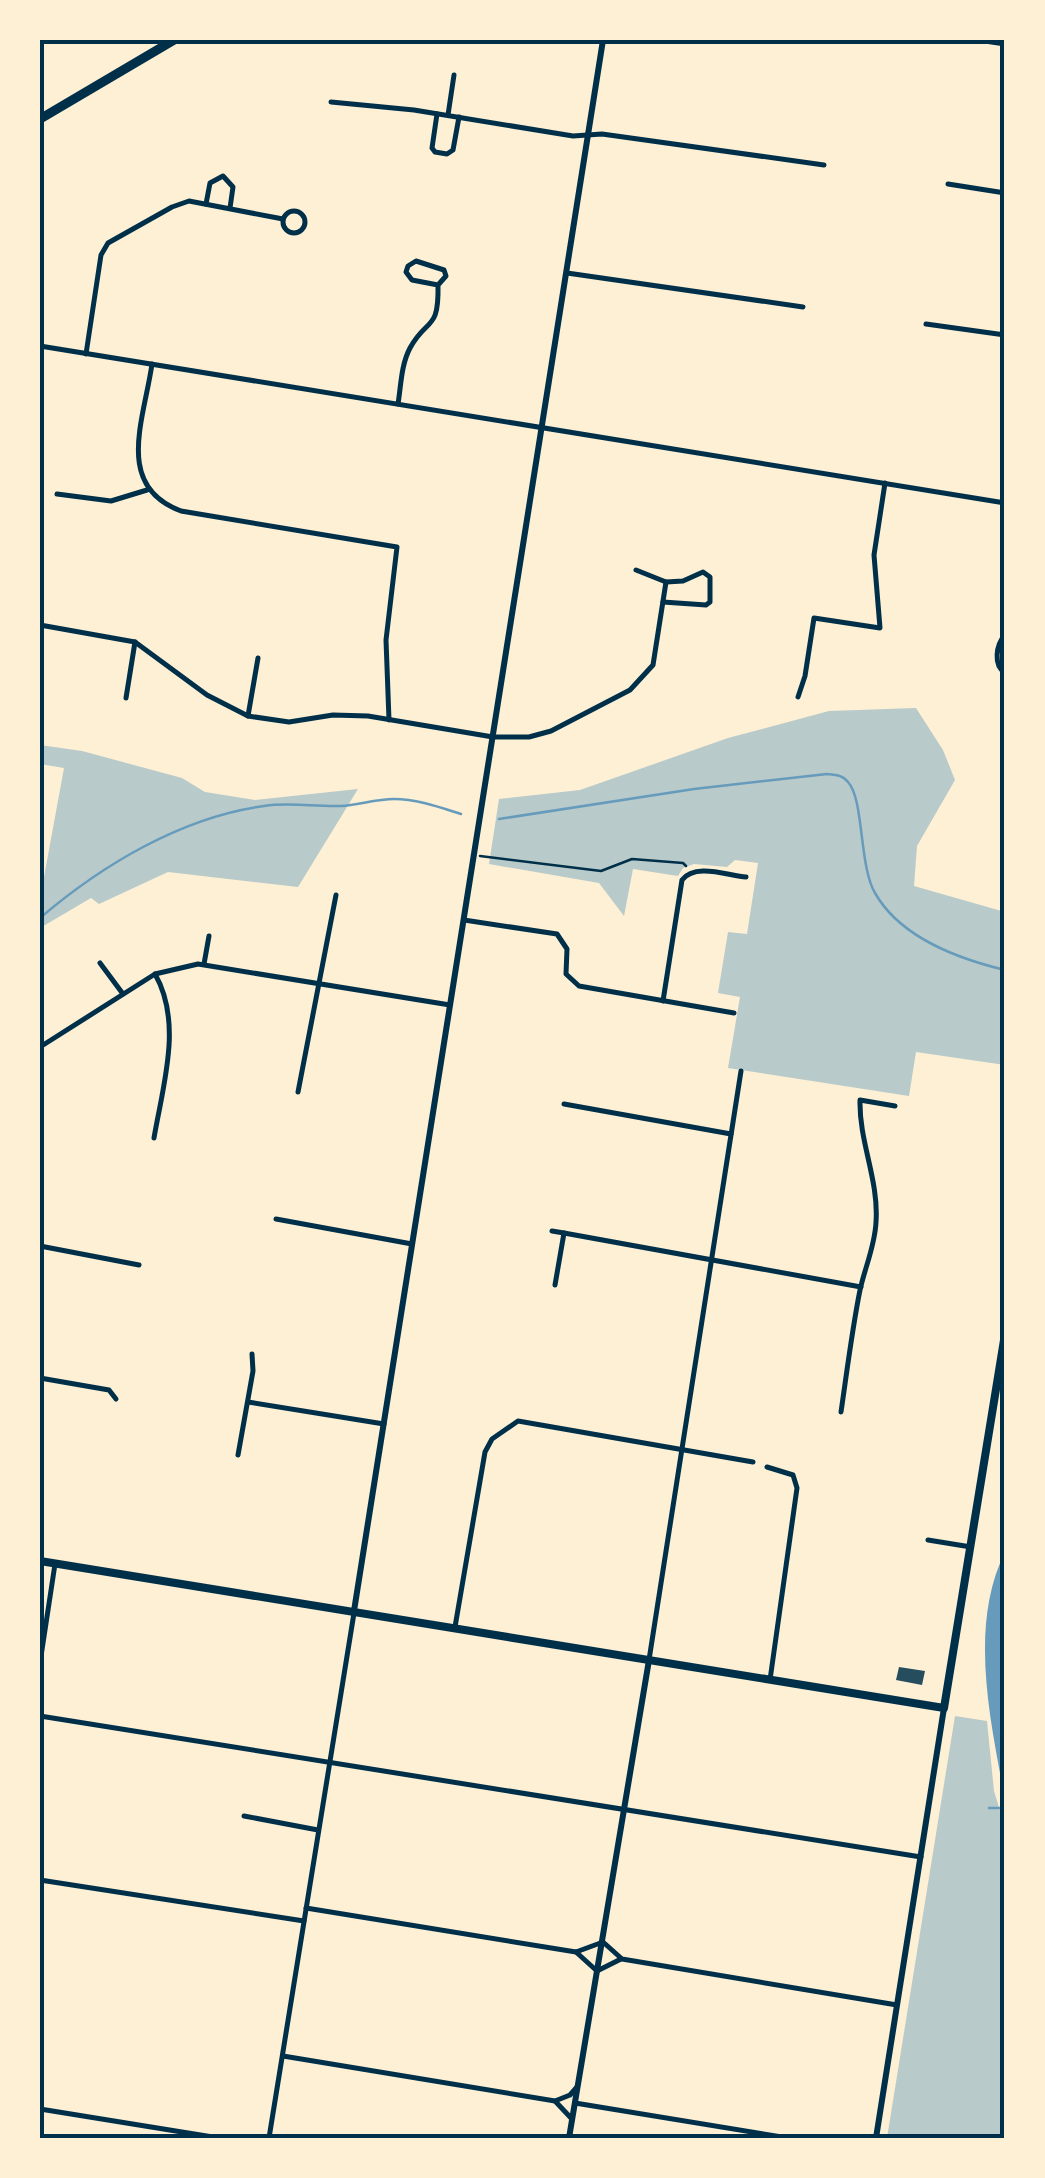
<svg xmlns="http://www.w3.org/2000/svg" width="1045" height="2178" viewBox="0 0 1045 2178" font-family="Barlow,sans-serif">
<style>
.green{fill:#b9caca}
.water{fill:#669bbc}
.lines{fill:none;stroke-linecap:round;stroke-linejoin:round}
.stream{stroke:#669bbc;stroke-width:2.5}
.building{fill:#264d5e}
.path{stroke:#003049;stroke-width:2.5}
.minor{stroke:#003049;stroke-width:5}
.tertiary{stroke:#003049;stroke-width:6}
.secondary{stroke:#003049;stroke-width:8}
.primary{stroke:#003049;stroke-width:9}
.neatline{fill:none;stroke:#003049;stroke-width:4}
</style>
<rect width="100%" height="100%" fill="#fdf0d5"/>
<g class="green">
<path d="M 916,708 L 943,750 L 955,780 L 917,846 L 914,886 L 1005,912 L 1005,1065 L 916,1052 L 909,1096 L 728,1068 L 740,997 L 718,993 L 728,932 L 747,934 L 758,863 L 735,860 L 727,867 L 694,864 L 683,868 L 678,876 L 633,869 L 624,916 L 599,883 L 489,864 L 499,799 L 580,790 L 728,738 L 829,711 Z"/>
<path d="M 40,745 L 82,751 L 182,778 L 205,792 L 255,800 L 358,789 L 298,887 L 168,872 L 99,904 L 91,898 L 40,928 L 40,899 L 64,768 L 40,764 Z"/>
<path d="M 955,1716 L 987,1721 L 994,1791 L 1005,1827 L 1005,2138 L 887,2138 Z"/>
</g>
<path class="water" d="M 1005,1552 L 1005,1800 C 991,1722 968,1627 1005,1552 Z"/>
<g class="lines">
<g class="stream">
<path d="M 499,819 L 694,789 L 827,774 C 835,775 843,775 848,782 C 864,799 859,866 875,893 C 900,937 959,959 1005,970"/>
<path d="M 40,918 C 102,865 182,817 264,806 C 290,802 315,807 341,806 C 358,805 376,799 394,799 C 417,799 439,807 461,814"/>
<path d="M 989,1808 L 1005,1808"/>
</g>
</g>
<path class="building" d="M 899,1667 L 925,1671 L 922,1685 L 896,1680 Z"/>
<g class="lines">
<path class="path" d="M 480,856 L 601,871 L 632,859 L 683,863 L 686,866"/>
<g class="minor">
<path d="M 978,40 L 1005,44"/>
<path d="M 331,102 L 414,110 L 573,136 L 602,134 L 824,165"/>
<path d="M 437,114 L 432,148 L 435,152 L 447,154 L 453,150 L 459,117"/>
<path d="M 448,115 L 454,75"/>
<path d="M 948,184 L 1005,193"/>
<path d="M 206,204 L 210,183 L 223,176 L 233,187 L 230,208"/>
<circle cx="294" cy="222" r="11"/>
<path d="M 567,273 L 803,307"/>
<path d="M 926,324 L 1005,335"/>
<path d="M 40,346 L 1005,503"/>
<path d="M 86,354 L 101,255 L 108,243 L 172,207 L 189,201 L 283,219"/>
<path d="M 152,364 C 144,420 114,486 181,511 L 397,547 L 386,640 L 389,720"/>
<path d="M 398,404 C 401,386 401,365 410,348 C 427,317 439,332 438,285 L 446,276 L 444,270 L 416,261 L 408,266 L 406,272 L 412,280 L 438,285"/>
<path d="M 57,494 L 111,501 L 147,490"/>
<path d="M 636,570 L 666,582 L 683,581 L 703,572 L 710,577 L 710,602 L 706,605 L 663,602"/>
<path d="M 40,625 L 135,642 L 207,695 L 248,716 L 289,722 L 333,715 L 368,716 L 493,737 L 529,737 L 551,731 L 630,690 L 653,665 L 666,582"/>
<path d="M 1005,635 C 996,645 993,665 1005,673"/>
<path d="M 798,697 L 805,676 L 814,618 L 880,628 L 874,555 L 885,483"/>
<path d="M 126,698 L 135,642"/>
<path d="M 248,716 L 258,658"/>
<path d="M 464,920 L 557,934 L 567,949 L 566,974 L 579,986 L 734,1013"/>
<path d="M 100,963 L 123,994"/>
<path d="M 204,964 L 209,936"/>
<path d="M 663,1001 L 682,880 C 695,863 726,875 746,877"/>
<path d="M 40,1047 L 155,974 L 198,964 L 450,1005"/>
<path d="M 298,1092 L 336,895"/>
<path d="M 564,1104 L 731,1134"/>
<path d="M 154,1138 C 163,1085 183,1023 155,974"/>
<path d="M 276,1219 L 412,1244"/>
<path d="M 552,1231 L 564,1233"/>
<path d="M 40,1246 L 139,1265"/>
<path d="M 555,1285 L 564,1233 L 861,1287"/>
<path d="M 40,1378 L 109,1390 L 116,1399"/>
<path d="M 248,1402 L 384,1424"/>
<path d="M 841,1412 C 847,1371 852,1330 860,1290 C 865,1267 875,1246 876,1222 C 879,1180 859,1142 860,1100 L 895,1106"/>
<path d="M 238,1455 L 253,1371 L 252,1354"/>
<path d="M 767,1467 L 793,1475 L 797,1488 L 770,1680"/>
<path d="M 928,1540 L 971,1547"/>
<path d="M 455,1627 L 485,1452 L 492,1439 L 518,1421 L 753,1462"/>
<path d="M 649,1660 L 741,1071"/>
<path d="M 40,1663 L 55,1564"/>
<path d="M 40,1716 L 921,1857"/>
<path d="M 244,1816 L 318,1830"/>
<path d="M 40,1880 L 304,1921"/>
<path d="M 306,1908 L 576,1952 L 603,1942 L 622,1959 L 897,2005"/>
<path d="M 576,1952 L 597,1971 L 621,1959"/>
<path d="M 283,2056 L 555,2101 L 571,2118"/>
<path d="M 555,2101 L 570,2095 L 577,2087"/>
<path d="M 575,2103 L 788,2138"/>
<path d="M 40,2109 L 219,2138"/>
<path d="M 269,2138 L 354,1613"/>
</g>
<g class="tertiary">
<path d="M 354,1611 L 603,40"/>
<path d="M 569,2138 L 649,1660"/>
<path d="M 876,2138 L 944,1708"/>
</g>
<path class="secondary" d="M 40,1561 L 944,1708 L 1005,1334"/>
<path class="primary" d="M 40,119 L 174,40"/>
</g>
<rect width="1045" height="2178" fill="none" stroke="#fdf0d5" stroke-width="85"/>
<rect x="42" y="42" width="960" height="2094" class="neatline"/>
</svg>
